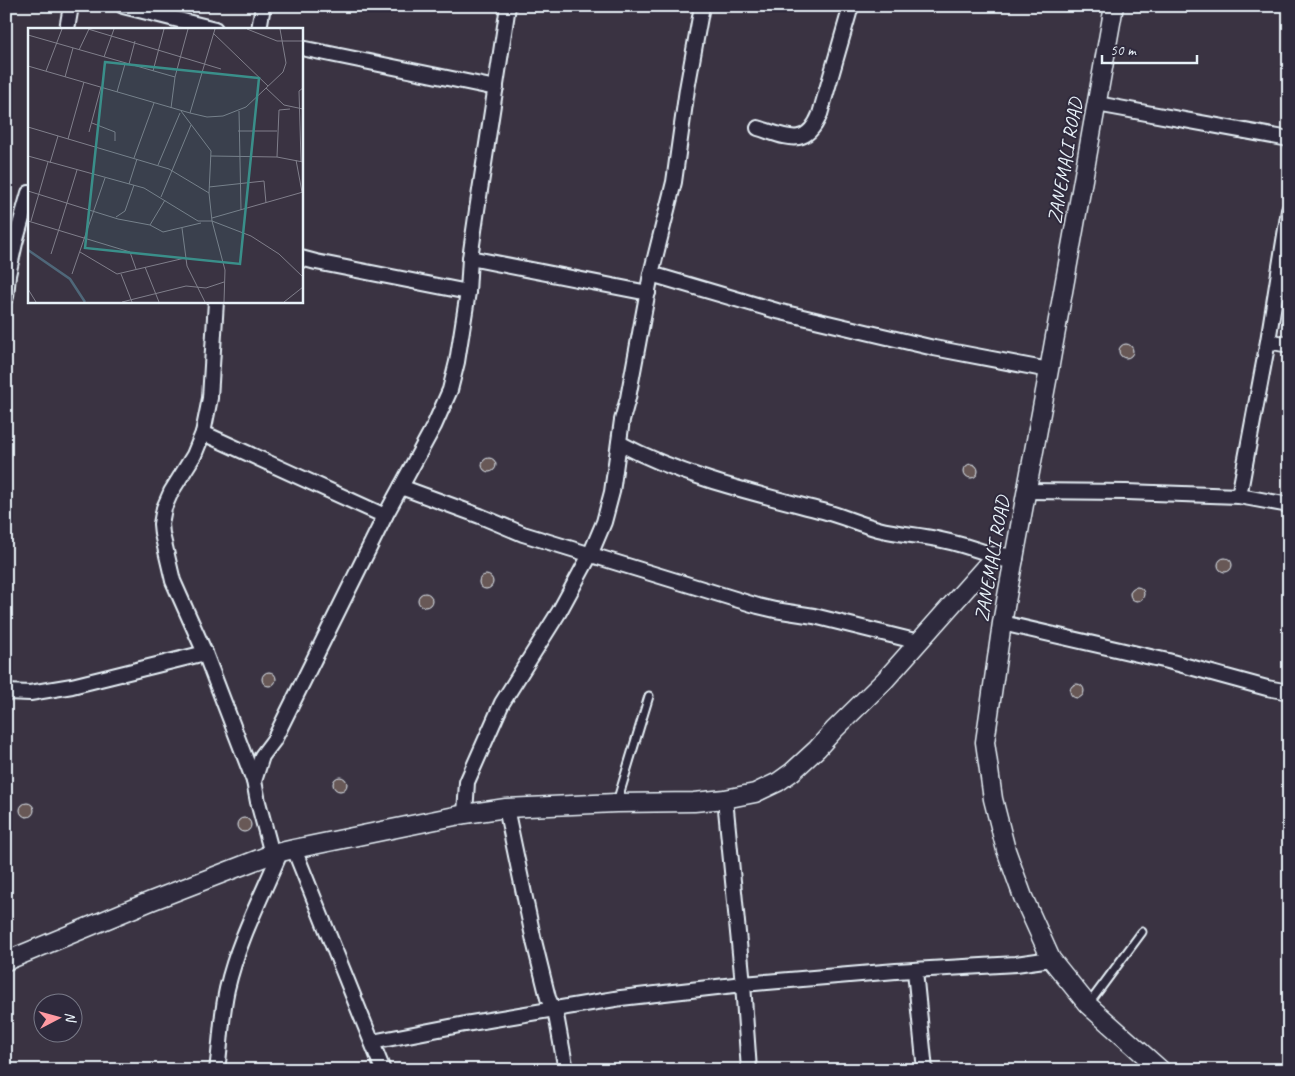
<svg xmlns="http://www.w3.org/2000/svg" width="1295" height="1076" viewBox="0 0 1295 1076" font-family="Caveat,sans-serif">
<style>
.building{fill:#675856;stroke:#e8f1f8}
.lines{fill:none;stroke-linecap:round;stroke-linejoin:round}
.service-casing{stroke:#e8f1f8;stroke-width:11}
.minor-casing{stroke:#e8f1f8;stroke-width:18}
.tertiary-casing{stroke:#e8f1f8;stroke-width:21}
.service{stroke:#2f2a3d;stroke-width:7}
.minor{stroke:#2f2a3d;stroke-width:14}
.tertiary{stroke:#2f2a3d;stroke-width:18}
.labels{text-anchor:middle;dominant-baseline:central;stroke-width:4;stroke-linejoin:round;paint-order:stroke}
.street-label{font-size:20px;fill:#e8f1f8;stroke:#2f2a3d}
.inset-river{fill:none;stroke:#4f6779;stroke-width:2.5}
.inset-road{fill:none;stroke:#807f8b;stroke-width:1}
.view{fill:#3a8f8a;fill-opacity:0.15;stroke:#3a8f8a;stroke-width:2.5}
.inset-edge{fill:none;stroke:#e8f1f8;stroke-width:2.5}
</style>
<rect width="100%" height="100%" fill="#3a3342"/>
<filter id="ink" filterUnits="userSpaceOnUse"><feTurbulence type="fractalNoise" baseFrequency=".02" numOctaves="2"/><feDisplacementMap in="SourceGraphic" scale="10" xChannelSelector="R" yChannelSelector="G"/><feConvolveMatrix kernelMatrix="1 2 1 2 8 2 1 2 1" color-interpolation-filters="sRGB"/></filter>
<g filter="url(#ink)">
<g class="building">
<circle cx="1126" cy="351" r="7"/>
<circle cx="489" cy="465" r="7"/>
<circle cx="971" cy="471" r="7"/>
<circle cx="1225" cy="565" r="7"/>
<circle cx="486" cy="582" r="7"/>
<circle cx="1137" cy="594" r="7"/>
<circle cx="425" cy="600" r="7"/>
<circle cx="269" cy="679" r="7"/>
<circle cx="1077" cy="691" r="7"/>
<circle cx="340" cy="784" r="7"/>
<circle cx="27" cy="810" r="7"/>
<circle cx="244" cy="825" r="7"/>
</g>
<g class="lines">
<defs>
<g id="service">
<path d="M 617,802 L 649,696"/>
<path d="M 1088,1005 L 1142,932"/>
</g>
<g id="minor">
<path d="M 123,6 L 215,29"/>
<path d="M 67,29 L 71,6"/>
<path d="M 259,29 L 263,6"/>
<path d="M 301,48 L 496,88"/>
<path d="M 1097,104 L 1289,139"/>
<path d="M 758,128 C 787,137 806,149 820,114 L 851,6"/>
<path d="M 301,258 L 316,262 L 468,292"/>
<path d="M 470,258 L 648,293"/>
<path d="M 651,274 L 777,311 L 934,348 L 1049,370"/>
<path d="M 6,297 L 8,275 L 15,243 L 29,193"/>
<path d="M 216,301 L 210,398 L 203,433 L 194,455 L 171,492 L 164,508 L 161,524 L 162,534 L 173,581 L 205,653 L 254,781"/>
<path d="M 1268,341 L 1289,345"/>
<path d="M 203,433 L 385,516"/>
<path d="M 619,443 C 683,477 754,493 823,511 C 842,516 859,524 878,529 C 897,534 917,535 937,539 C 957,543 976,549 995,556"/>
<path d="M 401,487 L 480,516 L 523,534 L 758,606 L 775,610 L 814,616 L 919,642"/>
<path d="M 1026,491 L 1126,492 L 1239,496 L 1289,505"/>
<path d="M 1239,496 L 1268,341 L 1289,210"/>
<path d="M 1002,623 L 1168,661 L 1267,688 L 1289,692"/>
<path d="M 6,692 L 30,693 L 72,686 L 205,653"/>
<path d="M 725,799 L 743,984 L 749,1070"/>
<path d="M 506,808 L 534,941 L 548,998 L 556,1015 L 566,1070"/>
<path d="M 465,814 L 467,782 L 502,703 L 559,612 L 590,555 L 604,522 L 612,492 L 622,420 L 628,398 L 651,274 L 674,182 L 687,89 L 702,6"/>
<path d="M 294,849 L 383,1070"/>
<path d="M 272,854 L 258,802 L 254,781 L 262,756 L 274,740 L 385,516 L 434,426 L 450,390 L 457,362 L 468,292 L 470,258 L 477,210 L 508,6"/>
<path d="M 915,971 L 925,1070"/>
<path d="M 372,1042 L 465,1024 L 621,998 L 743,984 L 896,971 L 1016,964 L 1051,959"/>
<path d="M 217,1070 C 221,1043 221,1016 227,989 C 238,941 261,898 280,853"/>
</g>
<g id="tertiary">
<path d="M 1114,6 L 1049,370 L 1002,623 L 985,742 L 993,799 L 1006,850 L 1023,897 L 1051,959 L 1088,1005 L 1161,1070"/>
<path d="M 6,961 L 151,901 L 272,854 L 294,849 L 465,814 L 506,808 L 616,803 L 694,802 L 725,799 L 755,793 L 778,782 L 792,772 L 817,749 L 834,730 L 885,680 L 995,556 L 1014,559"/>
</g>
</defs>
<use href="#service" class="service-casing"/>
<use href="#minor" class="minor-casing"/>
<use href="#tertiary" class="tertiary-casing"/>
<use href="#service" class="service"/>
<use href="#minor" class="minor"/>
<use href="#tertiary" class="tertiary"/>
</g>
</g>
<g class="labels">
<g class="street-label">
<text transform="translate(1065 161) rotate(-80)">ZANEMALI ROAD</text>
<text transform="translate(992 559) rotate(-80)">ZANEMALI ROAD</text>
</g>
</g>
<g transform="translate(28 28)">
<rect width="275" height="275" fill="#3a3342"/>
<path class="inset-river" d="M 0,222 L 42,251 L 57,274"/>
<path class="inset-road" d="M 60,1 L 193,41M 219,1 L 249,13 L 275,13M 185,5 L 240,58M 0,7 L 147,49M 51,22 L 61,1M 76,29 L 86,1M 101,36 L 107,13M 0,38 L 162,85 L 179,89 L 195,88 L 218,79 L 255,44 L 258,35 L 252,1M 18,43 L 34,1M 125,43 L 136,1M 37,49 L 45,20M 238,60 L 256,77 L 275,81M 89,64 L 97,36M 143,80 L 147,49 L 160,1M 153,83 L 183,123 L 181,165 L 184,193 L 197,242 L 196,274M 211,83 L 213,182M 162,85 L 187,1M 64,95 L 87,104 L 87,113M 0,99 L 141,141 L 181,165M 210,103 L 249,103M 61,104 L 73,59M 40,111 L 56,54M 0,128 L 116,160 L 170,193 L 184,193M 183,128 L 249,129 L 275,134M 249,129 L 251,82 L 262,81M 106,130 L 126,75M 268,132 L 274,164M 273,133 L 271,63 L 275,60M 22,135 L 30,108M 130,137 L 152,85M 101,156 L 109,131M 181,159 L 236,153 L 238,175M 0,163 L 90,191 L 122,197 L 135,204 L 173,195M 133,169 L 163,97M 88,189 L 97,183 L 106,157M 184,190 L 275,164M 0,193 L 102,224 L 108,241M 3,193 L 20,134M 184,193 L 223,208 L 251,226 L 275,249M 122,197 L 137,172M 154,200 L 159,238 L 177,274M 31,201 L 49,142M 52,224 L 89,246 L 157,230M 23,226 L 31,201M 117,239 L 131,274M 44,246 L 77,150M 93,246 L 104,274M 178,260 L 196,254M 0,261 L 8,274M 94,274 L 158,258 L 178,260M 256,274 L 275,259"/>
<path class="view" d="M 77,34 L 231,50 L 212,236 L 57,220 Z"/>
<rect width="275" height="275" class="inset-edge"/>
</g>
<rect width="1295" height="1076" fill="none" stroke="#2f2a3d" stroke-width="25"/>
<rect x="12" y="12" width="1270" height="1051" fill="none" stroke="#e8f1f8" stroke-width="2" filter="url(#ink)"/>
<g transform="translate(58 1018) rotate(84)"><circle r="24" fill="#2f2a3d" stroke="#797a88"/>
<path d="M0-4L9 19L0 12L-9 19Z" fill="#ff9aa2"/>
<text y="-8" font-size="14" font-weight="bold" text-anchor="middle" fill="#e8f1f8">N</text>
</g>
<path d="M1102 55v8h95v-8" fill="none" stroke="#e8f1f8" stroke-width="2.5"/>
<text x="1110" y="55" font-size="15" fill="#e8f1f8" stroke="#2f2a3d" stroke-width="4" paint-order="stroke">50 m</text>
</svg>
